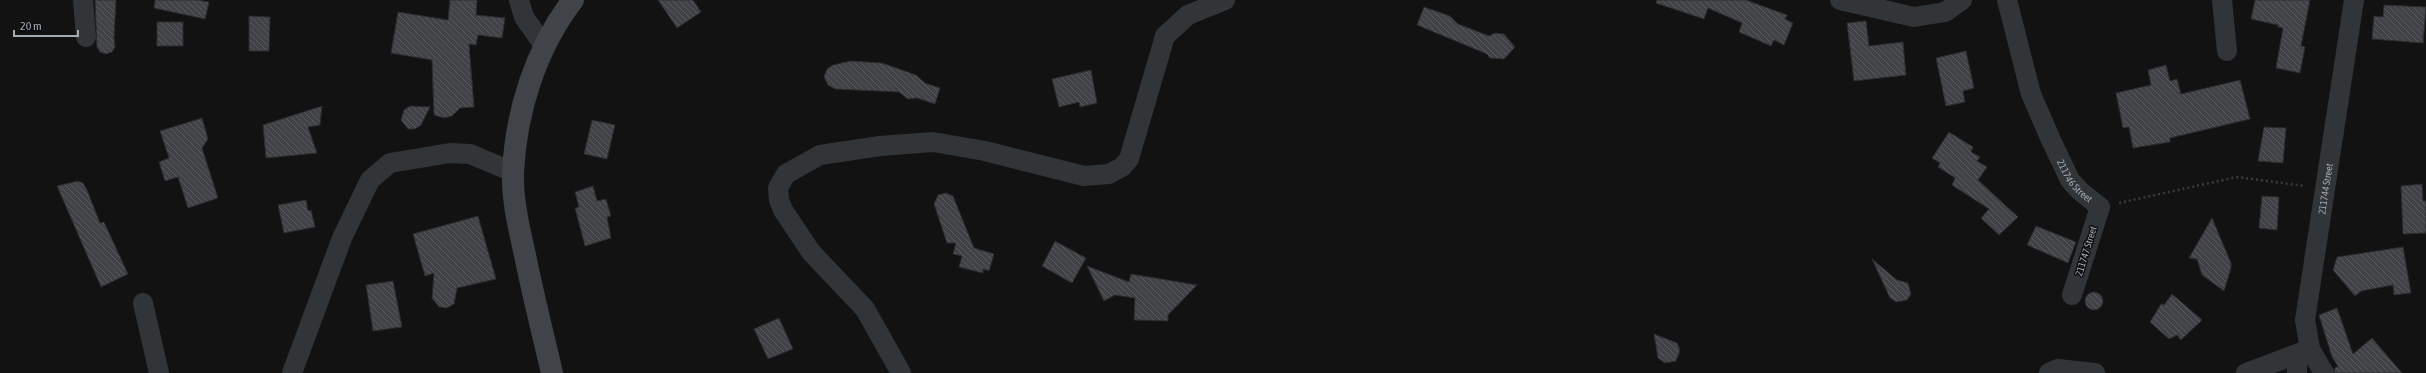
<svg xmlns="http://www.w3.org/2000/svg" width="2426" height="373" viewBox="0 0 2426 373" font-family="'Asap Condensed',sans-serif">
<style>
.building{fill:url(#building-back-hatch);stroke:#2b2c2f}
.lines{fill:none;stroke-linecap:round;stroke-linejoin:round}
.path{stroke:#383c3f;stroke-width:2.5;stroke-dasharray:2 3;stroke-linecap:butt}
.street{stroke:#323538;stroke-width:20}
.secondary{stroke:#404448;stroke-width:22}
.labels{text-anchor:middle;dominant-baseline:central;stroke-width:3;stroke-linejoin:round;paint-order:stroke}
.street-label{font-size:10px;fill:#a2abb4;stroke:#0d0d0e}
</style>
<defs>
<pattern id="building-back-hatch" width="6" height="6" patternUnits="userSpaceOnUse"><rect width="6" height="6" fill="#404246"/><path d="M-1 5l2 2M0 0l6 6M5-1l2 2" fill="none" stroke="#585b5e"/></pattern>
</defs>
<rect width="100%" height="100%" fill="#121213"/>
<g class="building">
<path d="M 95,0 L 116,0 L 114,38 L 115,47 L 112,52 L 106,54 L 100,52 L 97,47 Z"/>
<path d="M 155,0 L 197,0 L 209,2 L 205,19 L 154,8 Z"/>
<path d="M 450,0 L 477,0 L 476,15 L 505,18 L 502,38 L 478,35 L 476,45 L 469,44 L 474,107 L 460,108 L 452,116 L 444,118 L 434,115 L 432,60 L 391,53 L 398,12 L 448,20 Z"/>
<path d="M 658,0 L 693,0 L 701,12 L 677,28 Z"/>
<path d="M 1657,0 L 1746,0 L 1787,15 L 1785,19 L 1793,23 L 1784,45 L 1774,40 L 1771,46 L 1739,32 L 1742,23 L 1708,8 L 1704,19 L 1656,3 Z"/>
<path d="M 2255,0 L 2310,0 L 2301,46 L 2305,47 L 2300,73 L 2276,68 L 2283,28 L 2278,27 L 2278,25 L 2251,19 Z"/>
<path d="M 2384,5 L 2426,7 L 2423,43 L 2372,39 L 2374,16 L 2383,17 Z"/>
<path d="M 1424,7 L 1450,16 L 1458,24 L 1489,36 L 1495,33 L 1504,34 L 1515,47 L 1504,59 L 1490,58 L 1487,54 L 1417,25 Z"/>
<path d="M 249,16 L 270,17 L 269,51 L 249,51 Z"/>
<path d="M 1866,21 L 1869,46 L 1903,42 L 1906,75 L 1854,81 L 1847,23 Z"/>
<rect x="157" y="22" width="26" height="24"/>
<path d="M 1966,51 L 1974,88 L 1963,91 L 1965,102 L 1946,106 L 1936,58 Z"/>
<path d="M 851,61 L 882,63 L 916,75 L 925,83 L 940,88 L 935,104 L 917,98 L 908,99 L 899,92 L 835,89 L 828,85 L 824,77 L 827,69 L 833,65 Z"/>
<path d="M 2166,65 L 2170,81 L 2177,79 L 2181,94 L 2240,80 L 2250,119 L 2170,138 L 2170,142 L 2133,148 L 2129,127 L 2123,128 L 2116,93 L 2151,85 L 2148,70 Z"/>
<path d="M 1091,70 L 1097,103 L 1080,107 L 1079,102 L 1059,107 L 1052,79 Z"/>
<path d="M 322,106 L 320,125 L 308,127 L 317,153 L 266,158 L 263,125 Z"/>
<path d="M 410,106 L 430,107 L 421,125 L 415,129 L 408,129 L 401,120 L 404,110 Z"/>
<path d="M 202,118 L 208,139 L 202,148 L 218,198 L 188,208 L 178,177 L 165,181 L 159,162 L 169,158 L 160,131 Z"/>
<path d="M 592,120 L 615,125 L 607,159 L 584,154 Z"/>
<path d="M 2264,127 L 2286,128 L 2283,163 L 2258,161 Z"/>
<path d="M 1949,132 L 1973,147 L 1971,152 L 1980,157 L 1977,161 L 1987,167 L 1978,180 L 2018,217 L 1999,235 L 1981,218 L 1989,209 L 1952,185 L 1955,178 L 1938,167 L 1940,163 L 1932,158 Z"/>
<path d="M 78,181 L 83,183 L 87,190 L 100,223 L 104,222 L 128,274 L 101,287 L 57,186 Z"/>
<path d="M 2422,184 L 2423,201 L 2426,201 L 2426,233 L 2403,234 L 2401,186 Z"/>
<path d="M 593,186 L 597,201 L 606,199 L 611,216 L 607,217 L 611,238 L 585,246 L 575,208 L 579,207 L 575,192 Z"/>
<path d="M 946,193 L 953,196 L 974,248 L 994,254 L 989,271 L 983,269 L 983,273 L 959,267 L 962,256 L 953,254 L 956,243 L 947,243 L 934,204 L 938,195 Z"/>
<path d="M 2262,196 L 2279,197 L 2277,230 L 2259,228 Z"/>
<path d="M 306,200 L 308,211 L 311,210 L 315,227 L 284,233 L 278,205 Z"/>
<path d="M 478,216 L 496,279 L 457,288 L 454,304 L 447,308 L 439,307 L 432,298 L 434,273 L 425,276 L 413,234 Z"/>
<path d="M 2212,218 L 2231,263 L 2231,268 L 2224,291 L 2202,275 L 2197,259 L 2189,258 Z"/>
<path d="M 2036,226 L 2076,242 L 2068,263 L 2027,245 Z"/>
<path d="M 1055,241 L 1086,258 L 1072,283 L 1042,266 Z"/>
<path d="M 2403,247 L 2411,293 L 2394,295 L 2393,285 L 2361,291 L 2355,296 L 2333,270 L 2337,257 Z"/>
<path d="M 1872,259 L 1897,280 L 1908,283 L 1911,294 L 1907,300 L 1896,302 L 1890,298 Z"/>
<path d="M 1087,266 L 1129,282 L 1131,274 L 1197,285 L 1168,315 L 1168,321 L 1134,320 L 1135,298 L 1115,295 L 1104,301 Z"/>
<path d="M 393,281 L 402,327 L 373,331 L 366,285 Z"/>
<circle cx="2094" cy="301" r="9"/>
<path d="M 2172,294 L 2202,320 L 2181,340 L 2177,335 L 2169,339 L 2150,322 L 2161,304 L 2164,305 Z"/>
<path d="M 2337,308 L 2353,354 L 2372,338 L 2402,373 L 2335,373 L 2334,369 L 2338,366 L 2332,357 L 2319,315 Z"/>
<path d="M 779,318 L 793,349 L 768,359 L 754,329 Z"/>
<path d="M 1654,334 L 1677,343 L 1680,350 L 1676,361 L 1665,363 L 1658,358 Z"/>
</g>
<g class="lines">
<path class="path" d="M 2119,203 L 2237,177 L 2305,186"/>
<g class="street">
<path d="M 83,0 L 86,37"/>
<path d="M 519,0 L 524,17 L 545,47"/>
<path d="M 1840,0 L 1914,17 L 1945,12 L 1962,0"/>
<path id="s1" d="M 2007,0 L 2031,94 L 2051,140 L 2070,180 L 2080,191 L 2100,207 L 2072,295"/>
<path d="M 2222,0 L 2227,51"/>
<path d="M 143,303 L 159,373"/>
<path d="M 2297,354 L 2297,373"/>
<path d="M 292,373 L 342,238 L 370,180 L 390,163 L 450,153 L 470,154 L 513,172"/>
<path d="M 901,373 L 865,309 L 811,252 L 783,210 L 779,200 L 778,188 L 786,174 L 820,155 L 880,146 L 933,142 L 985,151 L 1084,176 L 1109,174 L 1122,167 L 1129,159 L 1165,36 L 1188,15 L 1225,0"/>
<path d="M 2049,373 L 2058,369 L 2095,373"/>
<path d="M 2246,373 L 2310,349"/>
<path id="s2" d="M 2324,373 L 2310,349 L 2305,320 L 2354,0"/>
</g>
<path class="secondary" d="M 552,373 C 543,334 533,295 525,255 C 519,228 512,199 513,172 C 516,111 536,48 573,0"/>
</g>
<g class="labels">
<g class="street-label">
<text stroke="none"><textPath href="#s1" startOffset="195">211746 Street</textPath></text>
<text stroke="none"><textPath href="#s2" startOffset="190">211744 Street</textPath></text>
<text transform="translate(2086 251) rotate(-73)">211747 Street</text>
</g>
</g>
<path d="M14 30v6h64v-6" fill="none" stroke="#a2abb4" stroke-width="2"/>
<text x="20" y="30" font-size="12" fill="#a2abb4" stroke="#0d0d0e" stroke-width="3" paint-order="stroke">20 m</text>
</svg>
